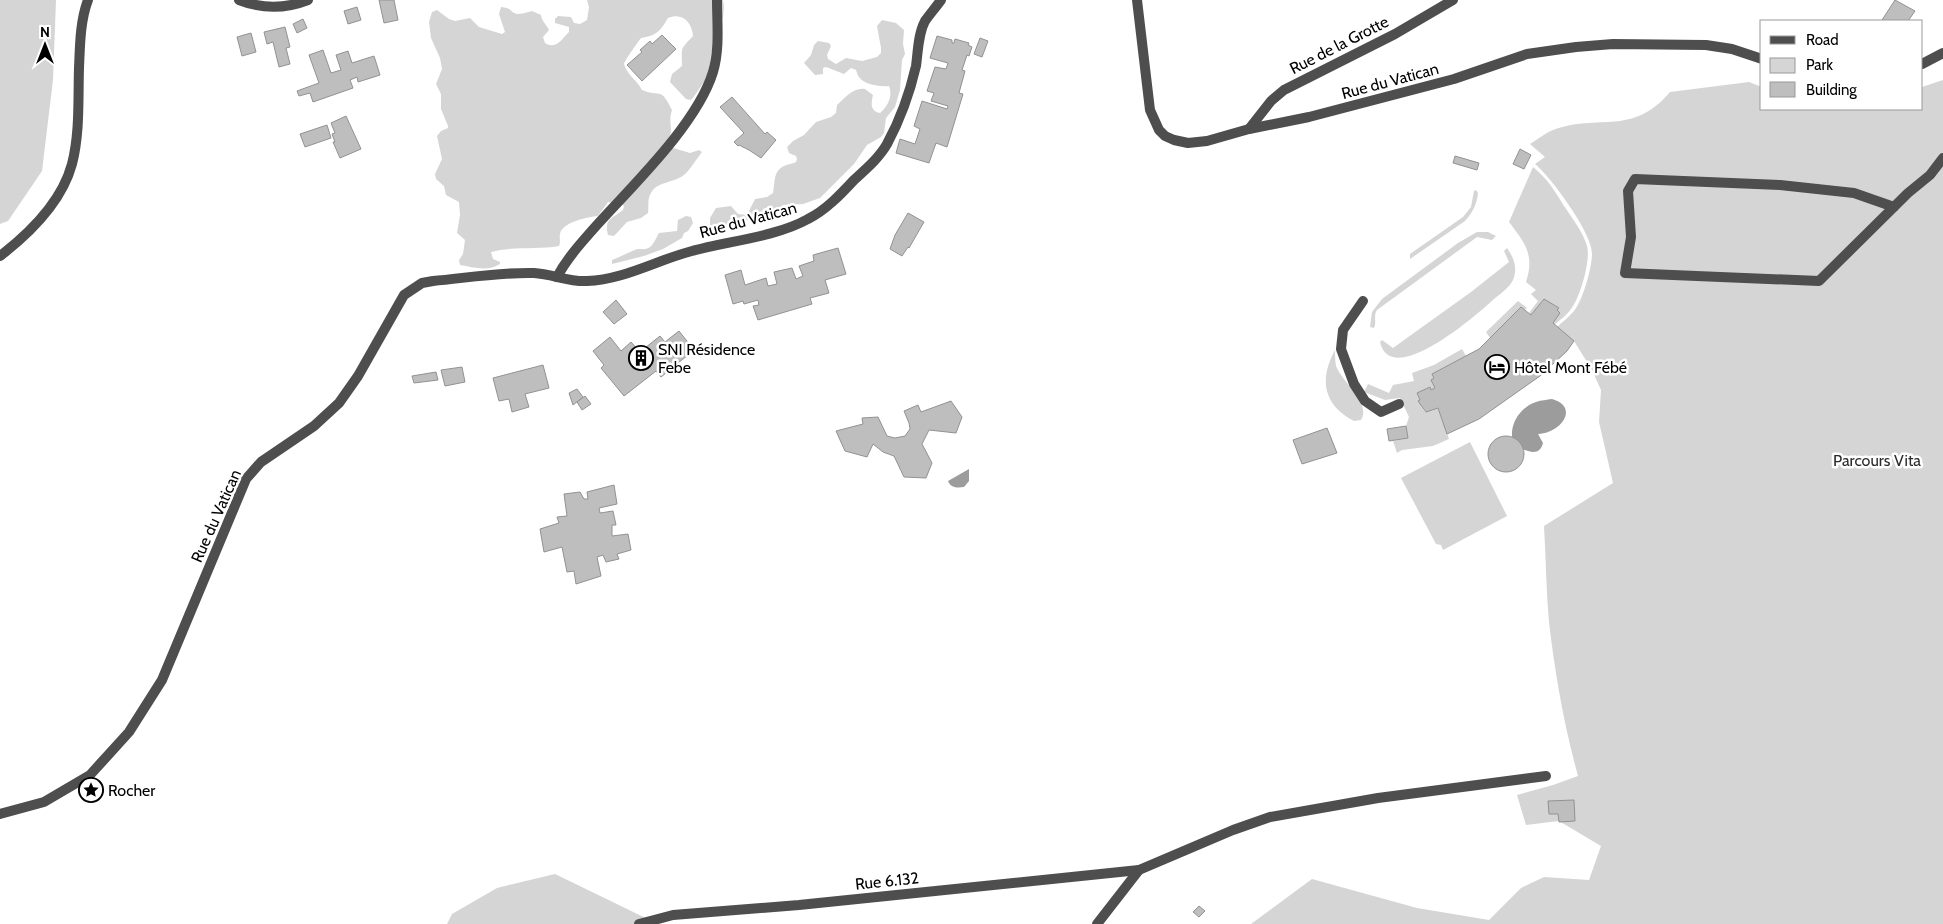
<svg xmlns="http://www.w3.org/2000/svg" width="1943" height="924" viewBox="0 0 1943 924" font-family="Cabin,sans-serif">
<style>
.green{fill:#d5d5d5}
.water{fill:#9c9c9c}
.building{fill:#bebebe;stroke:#929292}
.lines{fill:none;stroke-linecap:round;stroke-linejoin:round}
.minor{stroke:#4e4e4e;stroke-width:10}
.tertiary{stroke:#4e4e4e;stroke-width:10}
.labels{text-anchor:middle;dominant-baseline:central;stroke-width:5;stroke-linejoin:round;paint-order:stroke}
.street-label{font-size:16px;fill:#000;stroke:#fff}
.poi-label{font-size:16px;fill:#000;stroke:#fff;text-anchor:start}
.park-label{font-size:16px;fill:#2c2c2c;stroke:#fff}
</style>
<rect width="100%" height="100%" fill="#fff"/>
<g class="green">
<path d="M 0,0 L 56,0 L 53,80 L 42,171 L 8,221 L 0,224 Z"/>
<path d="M 587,0 L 723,0 C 727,15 716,39 711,54 C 710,59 711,65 710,70 C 709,75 695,96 691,100 L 686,99 L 670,82 L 672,74 L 682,66 C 682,47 679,51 693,36 C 692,22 682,12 668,18 C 660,31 658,35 641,38 C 638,42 625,60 624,64 C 627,75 637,80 642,90 C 662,98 660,86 672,110 C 669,120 671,122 671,131 C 670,138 668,140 670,147 L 690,153 L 699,150 L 702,152 C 698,157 689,171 685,174 C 676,183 657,181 651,193 C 647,199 649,206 648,213 L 641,218 L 627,222 L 614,236 L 608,235 C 604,218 612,219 623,210 L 624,206 L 623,205 L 608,202 L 598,216 C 588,217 562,222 560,234 C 559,239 561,241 559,246 C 537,250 513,246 491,252 L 493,259 L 500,262 L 500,264 C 488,272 473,267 460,265 L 459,260 L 463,254 L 465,240 L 457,233 L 460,215 L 459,202 L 446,195 L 444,186 L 436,179 L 435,174 L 442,159 L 437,136 L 441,131 L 448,128 L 448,126 L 441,109 L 441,94 L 436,84 L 442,69 L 440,58 L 431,38 L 429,22 L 432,12 L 437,10 L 449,19 L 455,21 L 470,18 L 479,27 L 502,34 L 505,32 L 499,14 L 501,7 C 517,8 507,19 532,11 L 541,15 C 542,22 547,25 549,30 L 543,37 L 545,43 C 556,50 562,39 569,32 L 569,27 L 555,23 L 555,19 L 558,16 L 571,17 L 574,23 L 580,24 L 587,20 L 589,7 Z"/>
<path d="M 882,20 L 896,23 L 904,30 L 903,44 L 905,54 L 902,60 L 900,90 L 895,107 L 886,118 L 884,133 L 881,137 L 867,145 L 854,164 L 820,198 L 803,204 L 783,205 L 772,216 L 765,220 L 741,220 L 725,228 L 712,229 L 710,226 L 710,218 L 716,208 L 731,206 L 738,214 L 747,215 L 755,199 L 767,197 L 773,193 C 775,183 773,171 784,166 C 788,164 792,164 796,162 L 797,159 L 796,156 L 789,153 L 787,147 L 793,141 L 804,135 L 816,122 L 831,117 L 836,113 L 837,105 C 845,98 853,87 865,89 L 873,95 C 871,104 870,111 880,113 C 888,106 893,96 889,86 C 882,87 864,85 859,77 C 857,75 857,72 856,70 L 851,68 L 844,74 L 826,67 L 823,68 L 823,74 L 815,75 L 804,63 L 811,55 L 814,45 L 818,41 L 829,43 L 831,46 L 827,55 L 828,59 L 836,64 L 846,58 L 862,61 L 877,57 L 881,53 L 881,48 L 877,26 Z"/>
<path d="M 1943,80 L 1943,924 L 1251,924 L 1312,879 L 1417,908 L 1489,920 L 1521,888 L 1544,877 L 1589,880 L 1601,846 L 1559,821 L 1526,825 L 1517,795 L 1553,785 L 1578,776 C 1564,725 1555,674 1549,622 C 1546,590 1546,558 1544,526 L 1613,483 L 1599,422 L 1601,390 L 1592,370 L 1574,341 L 1557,327 C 1562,322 1569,317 1574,311 C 1583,300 1592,268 1592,253 C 1592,233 1551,177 1535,164 L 1545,157 L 1530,144 C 1537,140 1545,133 1553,130 C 1599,113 1632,137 1670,92 L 1749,82 L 1762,87 L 1762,109 L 1922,109 L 1922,87 Z"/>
<path d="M 1533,167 C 1547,178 1555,191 1564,206 C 1572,218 1583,232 1587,246 C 1591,260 1580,298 1571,309 C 1567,315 1560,320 1554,325 L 1553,323 L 1560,313 L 1557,310 L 1558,308 L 1551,303 L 1550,304 L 1544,299 L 1531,315 L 1529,313 L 1538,301 L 1531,294 L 1536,290 L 1526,282 C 1535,255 1525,243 1509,222 Z"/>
<path d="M 1476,190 L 1478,193 C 1477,205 1472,213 1465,221 L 1410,259 L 1410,254 L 1463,217 L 1471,207 L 1474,191 Z"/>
<path d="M 686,216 L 691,217 L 693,223 L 688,231 L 684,233 L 682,238 L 663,249 L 644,256 L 612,264 L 612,260 C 618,258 633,250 638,249 C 643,249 646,250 650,247 C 654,244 656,238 659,233 L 677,231 L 678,220 Z"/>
<path d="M 1477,232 L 1488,232 L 1496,236 L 1492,240 L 1477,237 L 1377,310 C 1373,316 1377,322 1374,328 L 1370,327 L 1372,312 L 1382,299 L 1458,243 Z"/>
<path d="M 1507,248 C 1514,258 1518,268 1513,280 C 1510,287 1500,294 1494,299 C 1478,314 1391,390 1380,342 L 1382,340 L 1393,348 L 1471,292 L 1509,262 L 1504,251 Z"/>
<path d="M 1518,301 L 1527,308 L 1525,310 L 1521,307 L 1490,338 L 1486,332 Z"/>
<path d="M 1462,349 L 1466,356 L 1432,374 L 1434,378 L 1432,380 L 1435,388 L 1431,390 L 1430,387 L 1418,393 L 1420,400 L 1419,402 L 1425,412 L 1438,408 L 1449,439 L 1433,446 L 1402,450 L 1397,453 L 1393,441 L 1408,438 L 1406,426 L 1409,417 L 1400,398 L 1385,400 L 1364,392 L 1368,384 L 1389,393 L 1393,385 L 1414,381 L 1412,373 L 1434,365 Z"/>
<path d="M 1335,350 C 1335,355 1335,361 1336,366 C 1342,382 1372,404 1361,420 L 1354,421 C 1323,405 1319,379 1335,350 Z"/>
<path d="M 1470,442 L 1507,516 L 1443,550 L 1441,545 L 1436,544 L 1401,478 Z"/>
<path d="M 555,874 L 658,924 L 447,924 L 452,914 L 497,888 Z"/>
</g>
<g class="water">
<path d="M 1552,399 C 1580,407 1561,433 1538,434 L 1543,443 C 1539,459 1525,449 1515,447 C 1506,429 1518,408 1536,402 C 1541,400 1547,400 1552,399 Z"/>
<path d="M 969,469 L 969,481 L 964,487 C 957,488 951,488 948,481 Z"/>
</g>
<g class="building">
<path d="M 379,0 L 394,0 L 398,20 L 384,23 Z"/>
<path d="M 1895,0 L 1915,11 L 1908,21 L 1885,21 L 1882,20 Z"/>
<path d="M 357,7 L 361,20 L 348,24 L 344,11 Z"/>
<path d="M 303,19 L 307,28 L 297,33 L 293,24 Z"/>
<path d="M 285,27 L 290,47 L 286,48 L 290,64 L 279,67 L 273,42 L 267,44 L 264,32 Z"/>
<path d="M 251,33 L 256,52 L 242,56 L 237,37 Z"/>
<path d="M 662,35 L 676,49 L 642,81 L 627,65 L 642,52 L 640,50 L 650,41 L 652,44 Z"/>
<path d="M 937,36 L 952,40 L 952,43 L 954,43 L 955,39 L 969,43 L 968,45 L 972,47 L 969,56 L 967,55 L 962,70 L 965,71 L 959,93 L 963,94 L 947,147 L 936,143 L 929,163 L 896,153 L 900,139 L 915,144 L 920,129 L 914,126 L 922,101 L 947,109 L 948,106 L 931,101 L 934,93 L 927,91 L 935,67 L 946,69 L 948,63 L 930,58 Z"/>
<path d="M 980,38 L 988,41 L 982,57 L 974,54 Z"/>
<path d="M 323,50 L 331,73 L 341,70 L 336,55 L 348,51 L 352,63 L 374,56 L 380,75 L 358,82 L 357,77 L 350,80 L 353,88 L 313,102 L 310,93 L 299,96 L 297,91 L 319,83 L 309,55 Z"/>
<path d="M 732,97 L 765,134 L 767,132 L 776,140 L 761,158 L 749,150 L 739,145 L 738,146 L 734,142 L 744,133 L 720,107 Z"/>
<path d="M 346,116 L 361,149 L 340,158 L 333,142 L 335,142 L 332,134 L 335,133 L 331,123 Z"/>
<path d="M 327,125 L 331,138 L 305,147 L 300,134 Z"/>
<path d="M 1520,149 L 1531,155 L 1524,169 L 1513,164 Z"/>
<path d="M 1455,156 L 1479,163 L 1477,170 L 1453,163 Z"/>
<path d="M 908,213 L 924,222 L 909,248 L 908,247 L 902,256 L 890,249 L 895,235 Z"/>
<path d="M 838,248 L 846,274 L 825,280 L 829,293 L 810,298 L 812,304 L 758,320 L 753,306 L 759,305 L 758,300 L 744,304 L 743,301 L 733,304 L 725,275 L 741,270 L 745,285 L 766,278 L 768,286 L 777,284 L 774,272 L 792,268 L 796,279 L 803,276 L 799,266 L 814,261 L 813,255 Z"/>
<path d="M 1544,299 L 1559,308 L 1557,310 L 1560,313 L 1553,323 L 1574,341 L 1567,351 L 1540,376 L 1479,419 L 1447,434 L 1438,408 L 1426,412 L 1418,401 L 1420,400 L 1417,393 L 1430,387 L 1431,390 L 1435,388 L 1431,380 L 1434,378 L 1432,374 L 1479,349 L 1521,307 L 1531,315 Z"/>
<path d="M 616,300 L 627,314 L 614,324 L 603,312 Z"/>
<path d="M 679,331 L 694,350 L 661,377 L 656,371 L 624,396 L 601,368 L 604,365 L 593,351 L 610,337 L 621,351 L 631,342 L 640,352 L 660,336 L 665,342 Z"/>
<path d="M 543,365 L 549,388 L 525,394 L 529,407 L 512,412 L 509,399 L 499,401 L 493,378 Z"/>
<path d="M 462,367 L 465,382 L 445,386 L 441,370 Z"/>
<path d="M 436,372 L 438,380 L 414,383 L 412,376 Z"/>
<path d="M 577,389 L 583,397 L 573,405 L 569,393 Z"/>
<path d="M 585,396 L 591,404 L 582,410 L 577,402 Z"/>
<path d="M 951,401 L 962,417 L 956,433 L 929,430 L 922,444 L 932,463 L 926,478 L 904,477 L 894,456 L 883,452 L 873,444 L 867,457 L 845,451 L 836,431 L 863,424 L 862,418 L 878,417 L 887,436 L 895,438 L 905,436 L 910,429 L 909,423 L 904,411 L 918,405 L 921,412 Z"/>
<path d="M 1406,426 L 1408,438 L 1389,441 L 1387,429 Z"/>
<path d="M 1327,428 L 1337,453 L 1302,464 L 1293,440 Z"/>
<circle cx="1506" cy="454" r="18"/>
<path d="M 614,485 L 617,504 L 599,508 L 600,513 L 613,511 L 616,525 L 612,525 L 612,536 L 628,534 L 631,550 L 617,554 L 619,559 L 606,562 L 603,555 L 597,557 L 601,576 L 576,584 L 574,571 L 567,572 L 562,547 L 544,552 L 540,529 L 559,523 L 557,517 L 567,516 L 564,494 L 580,492 L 584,499 L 588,499 L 587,492 Z"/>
<path d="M 1574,800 L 1575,821 L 1559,822 L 1558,814 L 1549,814 L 1548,801 Z"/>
<path d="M 1199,906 L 1205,911 L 1199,917 L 1193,912 Z"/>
</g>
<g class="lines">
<g class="minor">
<path d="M 239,0 C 262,9 285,9 308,0"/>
<path d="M 1249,129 L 1271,101 L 1284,90 L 1395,34 L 1453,0"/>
<path d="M 1894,207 L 1854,193 L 1780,185 L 1635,179 L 1628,191 L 1631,237 L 1625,273 L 1819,281 L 1908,193 L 1930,175 L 1943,158"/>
<path d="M 0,256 C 30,233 62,201 72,164 C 80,133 78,99 79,68 C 80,46 80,21 88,0"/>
<path d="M 557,277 C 567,258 582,242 596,226 C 633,185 697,124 713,72 C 720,49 717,23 717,0"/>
<path d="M 1363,301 L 1343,330 L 1341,349 L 1354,384 L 1365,401 L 1381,412 L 1399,404"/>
<path d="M 639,924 L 673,915 L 799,905 L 1139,870 L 1233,830 L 1270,817 L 1378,798 L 1546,776"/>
<path d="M 1097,924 L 1139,870"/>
</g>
<g class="tertiary">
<path d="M 1137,0 L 1150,110 L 1159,130 L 1165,136 L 1174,140 L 1188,143 L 1207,141 L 1249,129 L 1309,117 L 1454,79 L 1527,54 L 1576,47 L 1613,44 L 1706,45 L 1732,49 L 1762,59"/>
<path d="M 1922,64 L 1943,53"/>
<path d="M 0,814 L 44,802 L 90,775 L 129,732 L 162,680 L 246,479 L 261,462 L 314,426 L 339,403 L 358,376 L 404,295 L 422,283 L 433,281 C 466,278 501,272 534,273 C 552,274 569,282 587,281 C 623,280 657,260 692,251 C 728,241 776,237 808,219 C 826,210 841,194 854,180 C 866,169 879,158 887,144 C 900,120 910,92 916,66 C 918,52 918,34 925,21 C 930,14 936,7 941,0"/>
</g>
</g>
<defs>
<symbol id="building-ring" viewBox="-11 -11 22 22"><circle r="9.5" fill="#fff" stroke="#000" stroke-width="1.5"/><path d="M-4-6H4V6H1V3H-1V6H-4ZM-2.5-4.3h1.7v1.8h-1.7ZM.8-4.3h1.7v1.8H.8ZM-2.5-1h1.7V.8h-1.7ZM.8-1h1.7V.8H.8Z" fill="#000"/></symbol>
<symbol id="hotel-ring" viewBox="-11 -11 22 22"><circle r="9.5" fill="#fff" stroke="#000" stroke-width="1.5"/><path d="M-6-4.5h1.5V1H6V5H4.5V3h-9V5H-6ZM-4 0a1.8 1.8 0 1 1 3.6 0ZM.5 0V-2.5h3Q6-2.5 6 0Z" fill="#000"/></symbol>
<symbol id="sight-ring" viewBox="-11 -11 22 22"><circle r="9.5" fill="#fff" stroke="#000" stroke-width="1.5"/><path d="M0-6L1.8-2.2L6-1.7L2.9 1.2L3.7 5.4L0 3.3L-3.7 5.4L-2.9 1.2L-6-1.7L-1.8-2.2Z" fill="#000"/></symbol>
</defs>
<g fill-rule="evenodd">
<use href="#building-ring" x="627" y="344" width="28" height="28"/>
<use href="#hotel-ring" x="1483" y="353" width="28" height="28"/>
<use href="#sight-ring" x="77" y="776" width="28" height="28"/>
</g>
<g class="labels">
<g class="street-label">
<text transform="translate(1339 45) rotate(-27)">Rue de la Grotte</text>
<text transform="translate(1390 81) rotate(-15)">Rue du Vatican</text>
<text transform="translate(748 220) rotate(-15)">Rue du Vatican</text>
<text transform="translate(216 516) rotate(-66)">Rue du Vatican</text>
<text transform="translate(887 881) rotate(-6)">Rue 6.132</text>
</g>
<g class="poi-label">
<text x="658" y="349">SNI Résidence<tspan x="658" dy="18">Febe</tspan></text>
<text x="1514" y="367">Hôtel Mont Fébé</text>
<text x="108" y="790">Rocher</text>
</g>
<g class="park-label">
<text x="1877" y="460">Parcours Vita</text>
</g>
</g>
<rect x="1760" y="20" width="162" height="90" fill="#ffffff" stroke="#999999"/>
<rect x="1770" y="36" width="25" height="8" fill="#4e4e4e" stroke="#999999"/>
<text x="1806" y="45" font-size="15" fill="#000000">Road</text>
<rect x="1770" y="58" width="25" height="15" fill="#d5d5d5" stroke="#999999"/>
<text x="1806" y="70" font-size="15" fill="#000000">Park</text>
<rect x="1770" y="82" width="25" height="15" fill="#bebebe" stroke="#999999"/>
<text x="1806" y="95" font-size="15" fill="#000000">Building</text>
<g transform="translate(45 45)" stroke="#ffffff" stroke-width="4" paint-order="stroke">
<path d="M0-4L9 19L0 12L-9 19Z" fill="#000000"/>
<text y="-8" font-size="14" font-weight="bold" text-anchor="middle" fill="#000000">N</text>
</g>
</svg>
